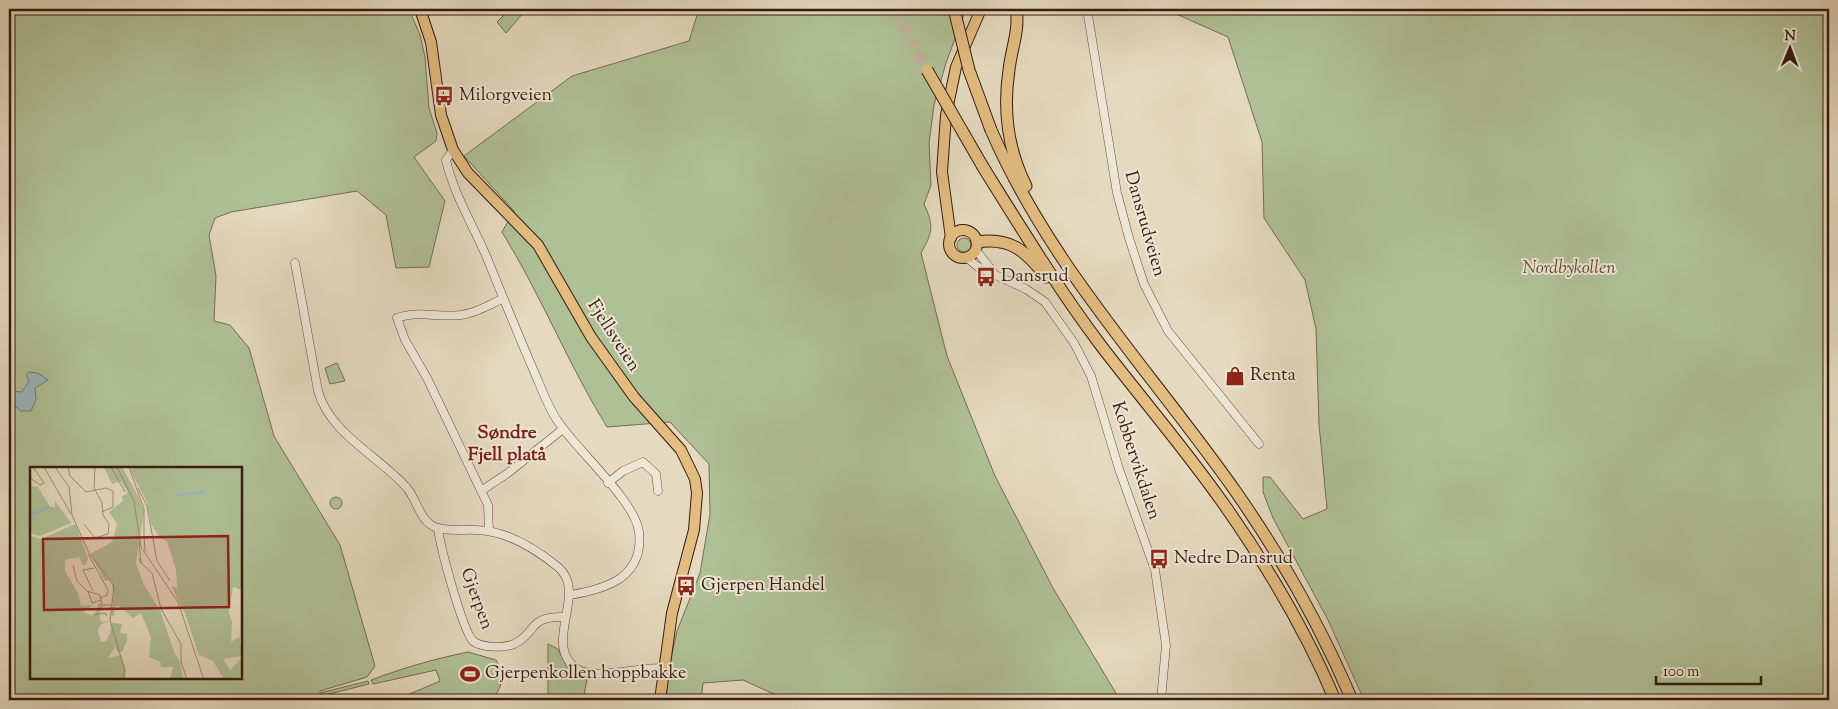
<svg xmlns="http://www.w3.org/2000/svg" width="1838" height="709" viewBox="0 0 1838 709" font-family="'Sorts Mill Goudy',serif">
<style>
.green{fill:#b0c096;stroke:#736d51;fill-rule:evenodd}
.water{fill:#9ab7bc;stroke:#727876}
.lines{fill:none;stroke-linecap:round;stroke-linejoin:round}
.highway-tunnel{stroke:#c2b39b;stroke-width:11;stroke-dasharray:11 5.5;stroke-linecap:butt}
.minor-casing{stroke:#624a39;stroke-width:9}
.major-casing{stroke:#361a0c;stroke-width:12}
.highway-casing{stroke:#361a0c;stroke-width:13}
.minor{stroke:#eee6d5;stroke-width:8}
.major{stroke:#e2bc80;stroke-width:10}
.highway{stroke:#e2bc80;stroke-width:11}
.highway-bridge-casing{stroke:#361a0c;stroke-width:13;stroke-linecap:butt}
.highway-bridge{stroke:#e2bc80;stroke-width:11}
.labels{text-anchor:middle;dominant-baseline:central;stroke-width:4;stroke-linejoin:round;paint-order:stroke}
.poi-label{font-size:18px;fill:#361a0c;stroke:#eee6d5;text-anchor:start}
.street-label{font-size:18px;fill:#361a0c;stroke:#eee6d5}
.park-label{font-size:18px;font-style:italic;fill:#5b4c35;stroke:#eee6d5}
.neighbourhood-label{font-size:19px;font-weight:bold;fill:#7a1f14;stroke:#eee6d5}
.inset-river{fill:none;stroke:#9ab7bc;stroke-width:2.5}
.inset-road{fill:none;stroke:#9f8d77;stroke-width:1}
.view{fill:#8f2418;fill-opacity:0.15;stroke:#8f2418;stroke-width:2.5}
.inset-edge{fill:none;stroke:#361a0c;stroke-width:2.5}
</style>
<rect width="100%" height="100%" fill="#e5d9bf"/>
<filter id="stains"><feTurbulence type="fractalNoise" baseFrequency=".004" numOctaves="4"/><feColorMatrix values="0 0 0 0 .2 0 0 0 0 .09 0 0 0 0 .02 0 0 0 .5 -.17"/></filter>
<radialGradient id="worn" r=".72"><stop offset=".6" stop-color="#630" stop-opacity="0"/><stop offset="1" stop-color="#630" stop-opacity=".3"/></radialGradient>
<g class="green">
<path d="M 9,9 L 409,9 L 420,35 L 425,57 L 429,108 L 437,133 L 436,141 L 414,157 L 445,201 L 429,267 L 396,268 L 386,215 L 357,191 L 231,212 L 215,218 L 209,235 L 216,276 L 214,321 L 230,325 L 249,348 L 274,436 L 340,545 L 375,666 L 367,677 L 320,691 L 320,693 L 368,681 L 369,684 L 321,696 L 322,700 L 9,700 ZM 31,468 L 241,468 L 241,678 L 31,678 Z"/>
<path d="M 510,9 L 521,9 L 524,12 L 506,33 L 497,22 Z"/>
<path d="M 699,9 L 966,9 L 946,63 L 934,105 L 929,143 L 931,185 L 924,204 C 934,225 933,232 921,253 L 947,356 L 995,476 L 1053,588 L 1120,700 L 780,700 L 778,696 L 743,680 L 703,683 L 701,700 L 666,700 L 668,672 L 677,631 L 700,573 L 710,514 L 709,464 L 670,422 L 607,427 C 568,364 541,295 502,232 L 514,211 L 464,156 L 572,76 L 689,41 Z"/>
<path d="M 1165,9 L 1829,9 L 1829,700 L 1364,700 L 1328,620 L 1273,518 L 1263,492 L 1263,477 L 1270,477 L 1303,519 L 1327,509 L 1319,424 L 1316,329 L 1305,280 L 1264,218 L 1262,142 L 1228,37 Z"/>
<circle cx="964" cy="245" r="7"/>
<path d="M 337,363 L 345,381 L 330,384 L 325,368 Z"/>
<circle cx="336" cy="503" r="6"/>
<path d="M 548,644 L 558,649 L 567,667 L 587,680 L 583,700 L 544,700 L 548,696 Z"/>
<path d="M 468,652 L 496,660 C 505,675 503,688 491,700 L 396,700 L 440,681 L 436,670 L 373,684 L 371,680 C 403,668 434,659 468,652 Z"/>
</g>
<path class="water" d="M 29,372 L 38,373 L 48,380 L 35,388 L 36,400 L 31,411 L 21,411 L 9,401 L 12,391 L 22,392 L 29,381 L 26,375 Z"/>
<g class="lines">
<path class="highway-tunnel" d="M 894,9 L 927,70"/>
<defs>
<g id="minor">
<path d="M 1087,9 L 1117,193 L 1129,238 L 1144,284 L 1168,331 L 1259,444"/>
<path d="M 453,150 L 446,160 C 454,195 473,225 487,258 C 502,295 517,332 533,369 C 541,387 547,405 557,420 C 576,450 635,500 639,532 C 644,578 606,589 570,595"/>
<path d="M 976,250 L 993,272"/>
<path d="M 967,258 L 978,267 L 1026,289 L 1045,302 L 1074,343 L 1091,376 L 1119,469 L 1155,570 L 1166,645 L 1161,700"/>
<path d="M 295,263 L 318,391 C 330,434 379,456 407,488 C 417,500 420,521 435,527 C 448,532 464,529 477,530 C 507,531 536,549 558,567 C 589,593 541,644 577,669 C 593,680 642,667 663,668"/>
<path d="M 608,483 L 623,471 L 643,462 L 656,474 L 658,491"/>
<path d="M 481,491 L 508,473 L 563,429"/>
<path d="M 438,528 C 440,546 462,629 473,641 C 481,648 504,648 514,644 C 538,633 526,616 565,617"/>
<path d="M 489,531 L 488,505 L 427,378 L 405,340 L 397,318 C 417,310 440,318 461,315 C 476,313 489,305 502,299"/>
</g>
<g id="major">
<path d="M 420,9 L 431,42 L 441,115 L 453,150 L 468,173 L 538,245 L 591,337 L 634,397 L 681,450 L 695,479 L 697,493 L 694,530 L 672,613 L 660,700"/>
<circle cx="963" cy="244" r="14"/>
<path d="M 951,238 L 942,172 L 946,115 L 956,67 L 981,9"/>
</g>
<g id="highway">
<path d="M 1016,9 C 1020,29 1011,50 1009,70 C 1003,109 1008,150 1026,186"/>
<path d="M 991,130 C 1051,268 1151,371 1236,492 C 1282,558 1321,627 1352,700"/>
<path d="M 983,167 C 1021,228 1059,290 1102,347 C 1142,399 1185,449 1223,503 C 1266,564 1306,631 1335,700"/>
<path d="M 977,242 C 1011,237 1026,251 1046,277"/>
</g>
</defs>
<use href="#minor" class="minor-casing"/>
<use href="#major" class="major-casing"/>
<use href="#highway" class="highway-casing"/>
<use href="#minor" class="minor"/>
<use href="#major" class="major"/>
<use href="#highway" class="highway"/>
<defs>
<g id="highway-bridge">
<path d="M 954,9 L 969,70 L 991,130"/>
<path d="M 927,70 L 983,167"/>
</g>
</defs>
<use href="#highway-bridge" class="highway-bridge-casing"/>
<use href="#highway-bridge" class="highway-bridge"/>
</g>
<defs>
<symbol id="bus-bare" viewBox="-9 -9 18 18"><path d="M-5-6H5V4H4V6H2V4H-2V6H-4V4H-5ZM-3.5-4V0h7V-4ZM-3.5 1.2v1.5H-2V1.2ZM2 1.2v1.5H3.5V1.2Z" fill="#8f2418" stroke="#eee6d5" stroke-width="2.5" paint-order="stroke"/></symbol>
<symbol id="shop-bare" viewBox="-9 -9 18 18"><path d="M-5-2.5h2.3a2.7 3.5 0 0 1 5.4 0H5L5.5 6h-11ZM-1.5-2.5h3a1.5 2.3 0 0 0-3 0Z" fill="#8f2418" stroke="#eee6d5" stroke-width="2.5" paint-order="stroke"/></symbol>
<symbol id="stadium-bare" viewBox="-9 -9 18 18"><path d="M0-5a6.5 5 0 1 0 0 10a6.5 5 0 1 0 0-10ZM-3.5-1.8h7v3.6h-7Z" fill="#8f2418" stroke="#eee6d5" stroke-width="2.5" paint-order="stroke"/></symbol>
</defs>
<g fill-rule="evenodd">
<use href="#bus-bare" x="430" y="82" width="28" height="28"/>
<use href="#bus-bare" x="972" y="263" width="28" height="28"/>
<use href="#shop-bare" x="1221" y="362" width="28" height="28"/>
<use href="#bus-bare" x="1145" y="545" width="28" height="28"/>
<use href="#bus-bare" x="672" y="572" width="28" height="28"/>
<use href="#stadium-bare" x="456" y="660" width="28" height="28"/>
</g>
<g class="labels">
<g class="poi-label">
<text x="459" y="96">Milorgveien</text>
<text x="1001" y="277">Dansrud</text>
<text x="1250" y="376">Renta</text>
<text x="1174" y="559">Nedre Dansrud</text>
<text x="701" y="586">Gjerpen Handel</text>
<text x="485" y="674">Gjerpenkollen hoppbakke</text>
</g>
<g class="street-label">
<text transform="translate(1144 224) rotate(74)">Dansrudveien</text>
<text transform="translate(613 336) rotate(57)">Fjellsveien</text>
<text transform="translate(1135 461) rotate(72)">Kobbervikdalen</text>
<text transform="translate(476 599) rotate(70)">Gjerpen</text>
</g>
<g class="park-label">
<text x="1569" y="269">Nordbykollen</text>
</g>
<g class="neighbourhood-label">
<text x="507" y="433">Søndre<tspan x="507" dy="22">Fjell platå</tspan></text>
</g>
</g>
<g transform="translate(30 467)">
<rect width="212" height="212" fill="#e5d9bf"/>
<path d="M 74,0 L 92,0 L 109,31 L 114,45 L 106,96 L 114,118 L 130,143 L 144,185 L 151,197 L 153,212 L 140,212 L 143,200 L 131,200 L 130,195 L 119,190 L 121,170 L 111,146 L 103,151 L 89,139 L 85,139 L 84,149 L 81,148 L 84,128 L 81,113 L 75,114 L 60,87 L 82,75 L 87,57 L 79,45 L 93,34 L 92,29 L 98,26 L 91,14 L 82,17 ZM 107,0 L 127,0 L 128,4 L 129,0 L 212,0 L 212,123 L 203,120 L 199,145 L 202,155 L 201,175 L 209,170 L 208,159 L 212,189 L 193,192 L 200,203 L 212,191 L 212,208 L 209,209 L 212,212 L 204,210 L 194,212 L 183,194 L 169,188 L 156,149 L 141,119 L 147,121 L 146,103 L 137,74 L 130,71 L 121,57 L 117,35 L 100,3 ZM 0,19 L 8,20 L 20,40 L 25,40 L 25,34 L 41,56 L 10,69 L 0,66 ZM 43,58 L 46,58 L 58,91 L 56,98 L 53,98 L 49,90 L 35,93 L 35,104 L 48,126 L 51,139 L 64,138 L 53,145 L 64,149 L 69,136 L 73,139 L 69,147 L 71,155 L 79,154 L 71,157 L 68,163 L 71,175 L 76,174 L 80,166 L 82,156 L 92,157 L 90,166 L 97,167 L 97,174 L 92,185 L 88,185 L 85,180 L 78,191 L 91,188 L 96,202 L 95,212 L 0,212 L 0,69 L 11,72 Z" fill="#b0c096"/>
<path class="inset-river" d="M 148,28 L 175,25M 0,48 L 18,40 L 23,42"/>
<path class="inset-road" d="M 14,0 L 41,47M 25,0 L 39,20 L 42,48 L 59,86 L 84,119 L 80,153 L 94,201 L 94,213M 38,0 L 40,9 L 56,25 L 76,21 L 83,24 L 83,40 L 72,45M 81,0 L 95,25M 87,0 L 104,34 L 111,80 L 148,135 L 174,213M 99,0 L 114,42 L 114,69M 0,11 L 10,18 L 14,16 L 3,0M 108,21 L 117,39 L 127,94 L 140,114M 54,57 L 65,71 L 78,67 L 79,57 L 73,48 L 72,36 L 64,21 L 65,0M 114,69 L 115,84M 58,87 L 78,123 L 77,128 L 71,131M 109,92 L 111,96 L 109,76M 111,96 L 122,106 L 131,142 L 151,177 L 151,194 L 157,213M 43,98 L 47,114 L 57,124 L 70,128 L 72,138 L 81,138M 58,124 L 62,136 L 71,133M 63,124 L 53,103 L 64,101M 63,148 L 75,146 L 77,149"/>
<path class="view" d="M 198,69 L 199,140 L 14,143 L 13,72 Z"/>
<rect width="212" height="212" class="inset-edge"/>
</g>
<rect width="1838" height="709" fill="none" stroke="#e5d9bf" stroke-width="30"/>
<rect x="10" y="10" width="1818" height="689" fill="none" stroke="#361a0c" stroke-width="2.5"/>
<rect x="15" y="15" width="1808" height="679" fill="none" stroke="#361a0c"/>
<g transform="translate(1790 48) rotate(1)" stroke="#eee6d5" stroke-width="4" paint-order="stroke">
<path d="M0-4L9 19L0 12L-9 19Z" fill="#361a0c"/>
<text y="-8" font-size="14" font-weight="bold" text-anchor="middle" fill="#361a0c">N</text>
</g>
<path d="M1656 676v8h105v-8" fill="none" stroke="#361a0c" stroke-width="2.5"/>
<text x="1663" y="676" font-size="15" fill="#361a0c" stroke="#eee6d5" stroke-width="4" paint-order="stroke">100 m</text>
<rect width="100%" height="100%" filter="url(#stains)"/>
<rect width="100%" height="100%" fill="url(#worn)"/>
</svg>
